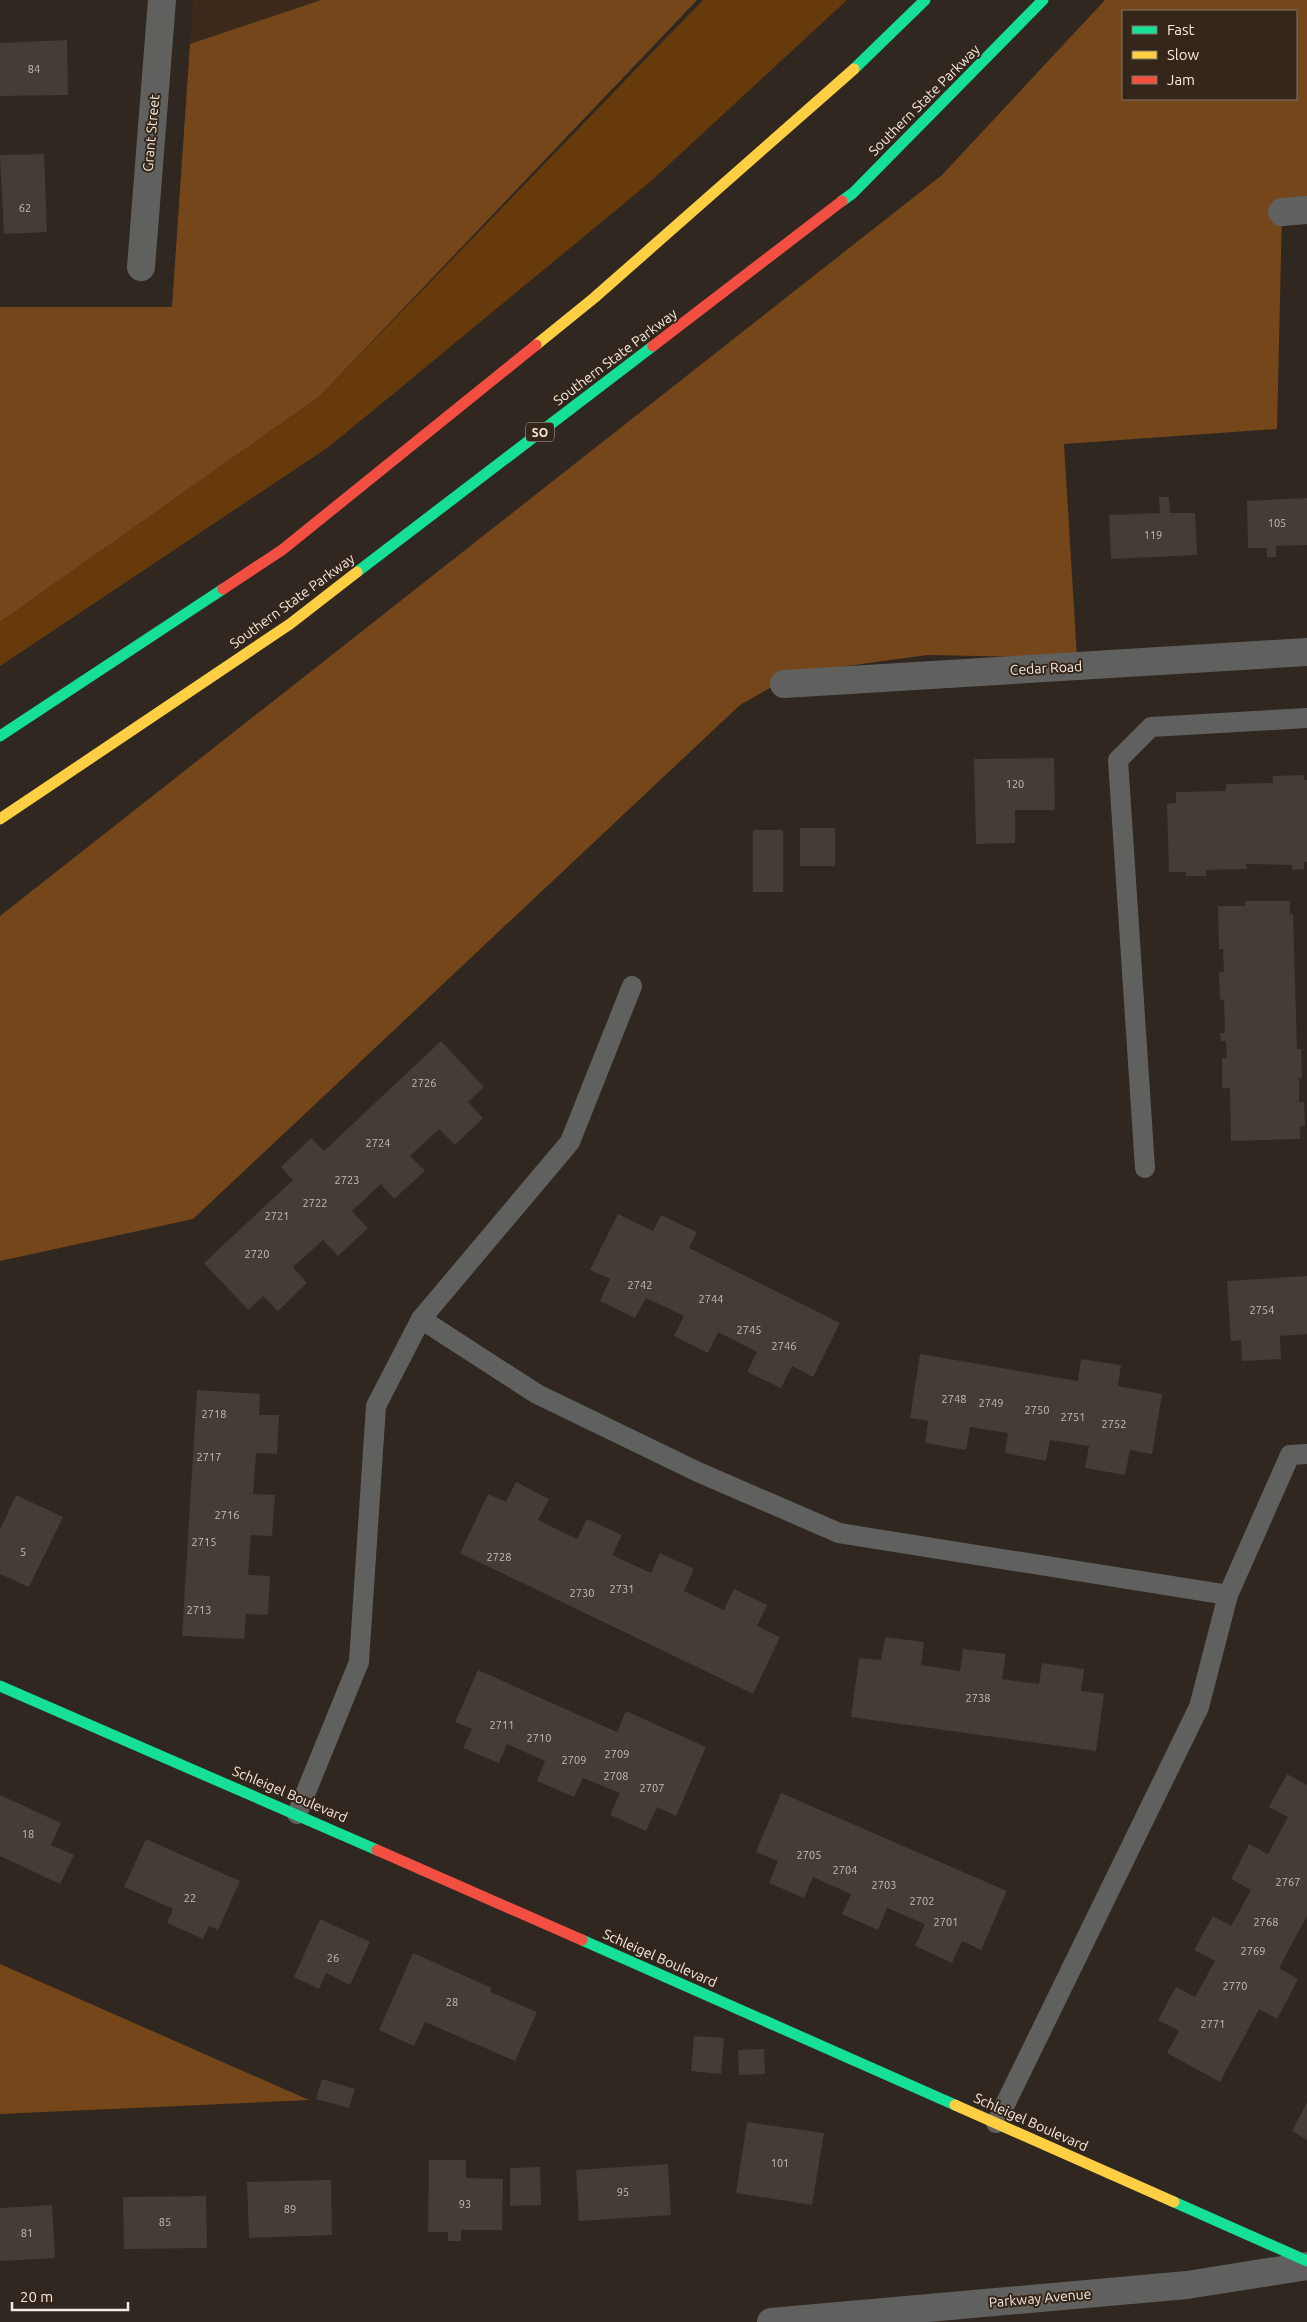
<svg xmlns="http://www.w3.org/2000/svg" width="1307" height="2322" viewBox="0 0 1307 2322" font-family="Ubuntu,sans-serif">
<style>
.built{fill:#3c291a}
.green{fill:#673a0c}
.forest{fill:#76461b;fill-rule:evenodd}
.building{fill:#433c37}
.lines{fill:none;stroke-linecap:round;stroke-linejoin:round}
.lane{stroke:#60615f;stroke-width:20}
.street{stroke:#60615f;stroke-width:28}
.fast{stroke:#16e098;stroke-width:11}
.slow{stroke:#ffcf43;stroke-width:11}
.jam{stroke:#f24e42;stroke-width:11}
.labels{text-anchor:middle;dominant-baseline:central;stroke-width:4;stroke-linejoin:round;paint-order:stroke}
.number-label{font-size:11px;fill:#c8beb7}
.shield{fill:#35261a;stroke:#bbafa6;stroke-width:1}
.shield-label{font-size:12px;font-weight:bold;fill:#f5eae2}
.street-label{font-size:14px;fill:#f5eae2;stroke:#35261a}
</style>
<rect width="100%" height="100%" fill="#2f2720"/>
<path class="built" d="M 193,0 L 321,0 L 190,44 Z"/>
<path class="green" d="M 703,0 L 847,0 L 650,182 L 330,446 L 0,666 L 0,622 L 320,396 Z"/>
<g class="forest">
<path d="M 321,0 L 697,0 L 320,396 L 0,622 L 0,307 L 172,307 L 190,44 Z"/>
<path d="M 1105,0 L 1307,0 L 1307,210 L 1282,212 L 1277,429 L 1064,444 L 1077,658 L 927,655 L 796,673 L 740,705 L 193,1219 L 0,1261 L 0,916 L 942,175 ZM 1123,11 L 1296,11 L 1296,99 L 1123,99 Z"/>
<path d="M 0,1964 L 309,2100 L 0,2114 Z"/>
</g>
<g class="building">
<path d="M 67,40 L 68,95 L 0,96 L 0,43 Z"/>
<path d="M 44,154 L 47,232 L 4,234 L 0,155 Z"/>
<path d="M 1159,497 L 1169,497 L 1170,513 L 1195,513 L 1197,555 L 1111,559 L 1109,515 L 1160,513 Z"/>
<path d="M 1307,498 L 1307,545 L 1276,546 L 1276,557 L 1267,557 L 1267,548 L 1248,548 L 1247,501 Z"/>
<path d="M 1054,758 L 1055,810 L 1015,810 L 1015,843 L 976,844 L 974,759 Z"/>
<path d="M 1304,775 L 1304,780 L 1307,780 L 1307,862 L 1304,862 L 1304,869 L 1292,870 L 1292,865 L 1246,864 L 1247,869 L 1206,870 L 1206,876 L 1186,876 L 1186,872 L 1169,872 L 1167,804 L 1176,803 L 1176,792 L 1226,791 L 1226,784 L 1273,783 L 1273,776 Z"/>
<rect x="800" y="828" width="35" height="38"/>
<rect x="753" y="830" width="30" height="62"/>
<path d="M 1245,901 L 1290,901 L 1290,914 L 1293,914 L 1297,1049 L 1301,1049 L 1302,1078 L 1299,1078 L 1299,1102 L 1304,1102 L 1305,1126 L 1300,1126 L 1300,1139 L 1231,1141 L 1230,1088 L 1222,1088 L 1222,1058 L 1227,1058 L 1226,1041 L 1221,1041 L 1220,1033 L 1225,1033 L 1224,1000 L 1220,999 L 1219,972 L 1224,972 L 1223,949 L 1219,949 L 1218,906 L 1245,906 Z"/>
<path d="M 441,1041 L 484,1087 L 468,1102 L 483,1118 L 455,1145 L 439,1129 L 410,1156 L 425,1171 L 394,1199 L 381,1184 L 352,1211 L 368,1228 L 338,1256 L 323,1240 L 293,1267 L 307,1283 L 278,1311 L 263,1296 L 248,1310 L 204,1263 L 293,1180 L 281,1167 L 311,1138 L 324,1151 Z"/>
<path d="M 618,1214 L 653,1231 L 661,1215 L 697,1232 L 689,1248 L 840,1323 L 813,1377 L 792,1366 L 781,1388 L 747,1372 L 757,1352 L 718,1332 L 708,1353 L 674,1336 L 684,1316 L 646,1298 L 635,1318 L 600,1301 L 610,1279 L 590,1270 Z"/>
<path d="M 1307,1276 L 1307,1334 L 1280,1336 L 1281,1359 L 1242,1361 L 1241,1340 L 1231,1341 L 1227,1281 Z"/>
<path d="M 920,1354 L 1078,1381 L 1081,1359 L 1121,1365 L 1118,1386 L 1162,1394 L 1152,1454 L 1130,1450 L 1125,1475 L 1085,1468 L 1089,1446 L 1050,1440 L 1046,1461 L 1005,1453 L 1008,1433 L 970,1427 L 966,1450 L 925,1443 L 928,1421 L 910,1418 Z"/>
<path d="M 197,1390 L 260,1394 L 259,1415 L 279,1415 L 277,1454 L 256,1453 L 253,1494 L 275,1495 L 272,1536 L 251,1535 L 248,1575 L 270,1576 L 268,1615 L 246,1614 L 244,1639 L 182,1636 Z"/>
<path d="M 516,1482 L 549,1499 L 538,1520 L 577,1539 L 587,1519 L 622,1535 L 612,1555 L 651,1573 L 660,1553 L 694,1569 L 684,1591 L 724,1610 L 734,1589 L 767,1605 L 757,1626 L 780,1637 L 753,1694 L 460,1553 L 488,1494 L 506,1502 Z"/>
<path d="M 16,1495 L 63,1517 L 29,1587 L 0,1574 L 0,1530 Z"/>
<path d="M 885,1637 L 924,1642 L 921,1665 L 960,1671 L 963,1649 L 1006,1654 L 1002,1679 L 1039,1684 L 1042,1663 L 1084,1669 L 1081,1691 L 1104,1694 L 1096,1751 L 851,1717 L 859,1658 L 881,1660 Z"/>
<path d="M 478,1670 L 617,1732 L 626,1711 L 706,1747 L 676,1816 L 657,1807 L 646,1831 L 610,1815 L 620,1793 L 583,1778 L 574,1797 L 537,1781 L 545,1761 L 507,1744 L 499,1763 L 463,1748 L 472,1729 L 455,1722 Z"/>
<path d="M 1287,1774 L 1307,1785 L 1307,1916 L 1279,1968 L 1298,1979 L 1277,2019 L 1259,2009 L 1220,2082 L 1167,2053 L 1179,2031 L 1158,2020 L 1176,1987 L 1195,1997 L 1215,1961 L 1194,1950 L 1213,1916 L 1231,1926 L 1251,1890 L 1231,1879 L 1249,1844 L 1268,1854 L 1288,1817 L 1269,1807 Z"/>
<path d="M 781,1793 L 1007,1891 L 981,1950 L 962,1941 L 952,1963 L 915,1946 L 925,1924 L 887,1908 L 878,1930 L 842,1914 L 851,1894 L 813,1877 L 804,1898 L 769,1883 L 778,1861 L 756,1852 Z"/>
<path d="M 0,1795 L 61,1823 L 51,1845 L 74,1855 L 60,1884 L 0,1856 Z"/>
<path d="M 146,1839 L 240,1881 L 218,1930 L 209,1926 L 203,1939 L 167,1923 L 173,1909 L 124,1887 Z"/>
<path d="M 320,1919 L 370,1942 L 350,1985 L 326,1973 L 319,1989 L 294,1977 Z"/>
<path d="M 413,1953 L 492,1988 L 490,1992 L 537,2012 L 515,2061 L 425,2022 L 414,2046 L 379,2030 Z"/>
<path d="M 694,2036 L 724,2038 L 721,2074 L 691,2071 Z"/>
<path d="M 764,2049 L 765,2074 L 739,2075 L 738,2050 Z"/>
<path d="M 322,2079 L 355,2089 L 349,2108 L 316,2099 Z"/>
<path d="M 1307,2102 L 1307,2140 L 1292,2131 Z"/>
<path d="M 747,2122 L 824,2133 L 812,2205 L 736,2193 Z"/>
<path d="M 429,2160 L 466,2160 L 466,2178 L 503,2179 L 502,2230 L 461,2230 L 461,2241 L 448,2241 L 448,2232 L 428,2232 Z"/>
<path d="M 668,2164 L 671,2215 L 579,2221 L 576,2170 Z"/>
<path d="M 540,2167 L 541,2205 L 510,2206 L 510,2168 Z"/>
<path d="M 331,2180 L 332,2235 L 249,2238 L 247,2182 Z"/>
<path d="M 206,2196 L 207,2248 L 124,2249 L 123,2197 Z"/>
<path d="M 52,2205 L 55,2258 L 0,2261 L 0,2208 Z"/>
</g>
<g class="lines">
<g class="lane">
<path d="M 1145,1168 L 1118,760 L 1151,727 L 1307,718"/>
<path d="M 421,1319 L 537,1394 L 698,1472 L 839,1533 L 1228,1595"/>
<path d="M 297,1814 L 359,1662 L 376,1406 L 421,1319 L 570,1142 L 632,986"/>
<path d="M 996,2123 L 1199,1707 L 1228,1595 L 1290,1455 L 1307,1454"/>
</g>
<g class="street">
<path d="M 1282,212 L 1307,210"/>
<path d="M 141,267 L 162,0"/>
<path d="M 784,684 L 1307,652"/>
<path d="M 771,2322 L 1187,2285 L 1307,2266"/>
</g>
<g class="fast">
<path d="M 854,69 L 925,0"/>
<path d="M 842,201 L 853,193 L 1043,0"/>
<path d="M 357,572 L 653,346"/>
<path d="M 0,736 L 223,589"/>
<path d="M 0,1686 L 377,1850"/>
<path d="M 582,1940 L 955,2105"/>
<path d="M 1174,2202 L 1307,2261"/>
</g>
<g class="slow">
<path d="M 536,345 L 594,298 L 854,69"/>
<path d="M 0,819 L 290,624 L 357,572"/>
<path d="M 955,2105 L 1174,2202"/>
</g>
<g class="jam">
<path d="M 653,346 L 842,201"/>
<path d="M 223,589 L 282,550 L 536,345"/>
<path d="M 377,1850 L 582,1940"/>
</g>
</g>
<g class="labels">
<g class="number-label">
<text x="34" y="69">84</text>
<text x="25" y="208">62</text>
<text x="1277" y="523">105</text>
<text x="1153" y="535">119</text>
<text x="1015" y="784">120</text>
<text x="424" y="1083">2726</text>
<text x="378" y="1143">2724</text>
<text x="347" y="1180">2723</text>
<text x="315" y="1203">2722</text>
<text x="277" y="1216">2721</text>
<text x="257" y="1254">2720</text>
<text x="640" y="1285">2742</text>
<text x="711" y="1299">2744</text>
<text x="1262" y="1310">2754</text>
<text x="749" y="1330">2745</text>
<text x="784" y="1346">2746</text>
<text x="954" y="1399">2748</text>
<text x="991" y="1403">2749</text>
<text x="1037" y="1410">2750</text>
<text x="214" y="1414">2718</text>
<text x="1073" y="1417">2751</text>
<text x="1114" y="1424">2752</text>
<text x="209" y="1457">2717</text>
<text x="227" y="1515">2716</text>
<text x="204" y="1542">2715</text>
<text x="23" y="1552">5</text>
<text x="499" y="1557">2728</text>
<text x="622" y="1589">2731</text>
<text x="582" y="1593">2730</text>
<text x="199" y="1610">2713</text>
<text x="978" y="1698">2738</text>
<text x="502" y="1725">2711</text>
<text x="539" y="1738">2710</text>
<text x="617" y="1754">2709</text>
<text x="574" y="1760">2709</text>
<text x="616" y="1776">2708</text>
<text x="652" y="1788">2707</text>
<text x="28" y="1834">18</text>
<text x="809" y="1855">2705</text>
<text x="845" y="1870">2704</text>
<text x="1288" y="1882">2767</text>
<text x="884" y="1885">2703</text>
<text x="190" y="1898">22</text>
<text x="922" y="1901">2702</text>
<text x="946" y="1922">2701</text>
<text x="1266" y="1922">2768</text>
<text x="1253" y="1951">2769</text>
<text x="333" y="1958">26</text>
<text x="1235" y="1986">2770</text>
<text x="452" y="2002">28</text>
<text x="1213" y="2024">2771</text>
<text x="780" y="2163">101</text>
<text x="623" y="2192">95</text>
<text x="465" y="2204">93</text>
<text x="290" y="2209">89</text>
<text x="165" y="2222">85</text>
<text x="27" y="2233">81</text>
</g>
<rect class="shield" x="526" y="422.5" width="28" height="19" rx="4"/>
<g class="shield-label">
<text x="540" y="432">SO</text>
</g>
<g class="street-label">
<text transform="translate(924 100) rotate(-45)">Southern State Parkway</text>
<text transform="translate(151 133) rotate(-85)">Grant Street</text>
<text transform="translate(615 357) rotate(-37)">Southern State Parkway</text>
<text transform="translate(292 601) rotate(-36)">Southern State Parkway</text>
<text transform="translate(1046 668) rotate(-3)">Cedar Road</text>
<text transform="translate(290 1794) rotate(23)">Schleigel Boulevard</text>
<text transform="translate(660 1958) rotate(24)">Schleigel Boulevard</text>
<text transform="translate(1031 2122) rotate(24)">Schleigel Boulevard</text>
<text transform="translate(1040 2298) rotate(-5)">Parkway Avenue</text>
</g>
</g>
<rect x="1122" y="10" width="175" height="90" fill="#35261a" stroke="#82746a"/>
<rect x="1132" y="26" width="25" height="8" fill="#16e098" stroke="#82746a"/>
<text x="1167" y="35" font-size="15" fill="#f5eae2">Fast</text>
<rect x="1132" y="51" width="25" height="8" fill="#ffcf43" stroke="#82746a"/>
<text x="1167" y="60" font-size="15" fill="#f5eae2">Slow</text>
<rect x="1132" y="76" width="25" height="8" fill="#f24e42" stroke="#82746a"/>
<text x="1167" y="85" font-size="15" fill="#f5eae2">Jam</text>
<path d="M12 2302v8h116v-8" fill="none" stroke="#f5eae2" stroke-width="2.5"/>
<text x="20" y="2302" font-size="15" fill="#f5eae2" stroke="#35261a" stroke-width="4" paint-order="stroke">20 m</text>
</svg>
